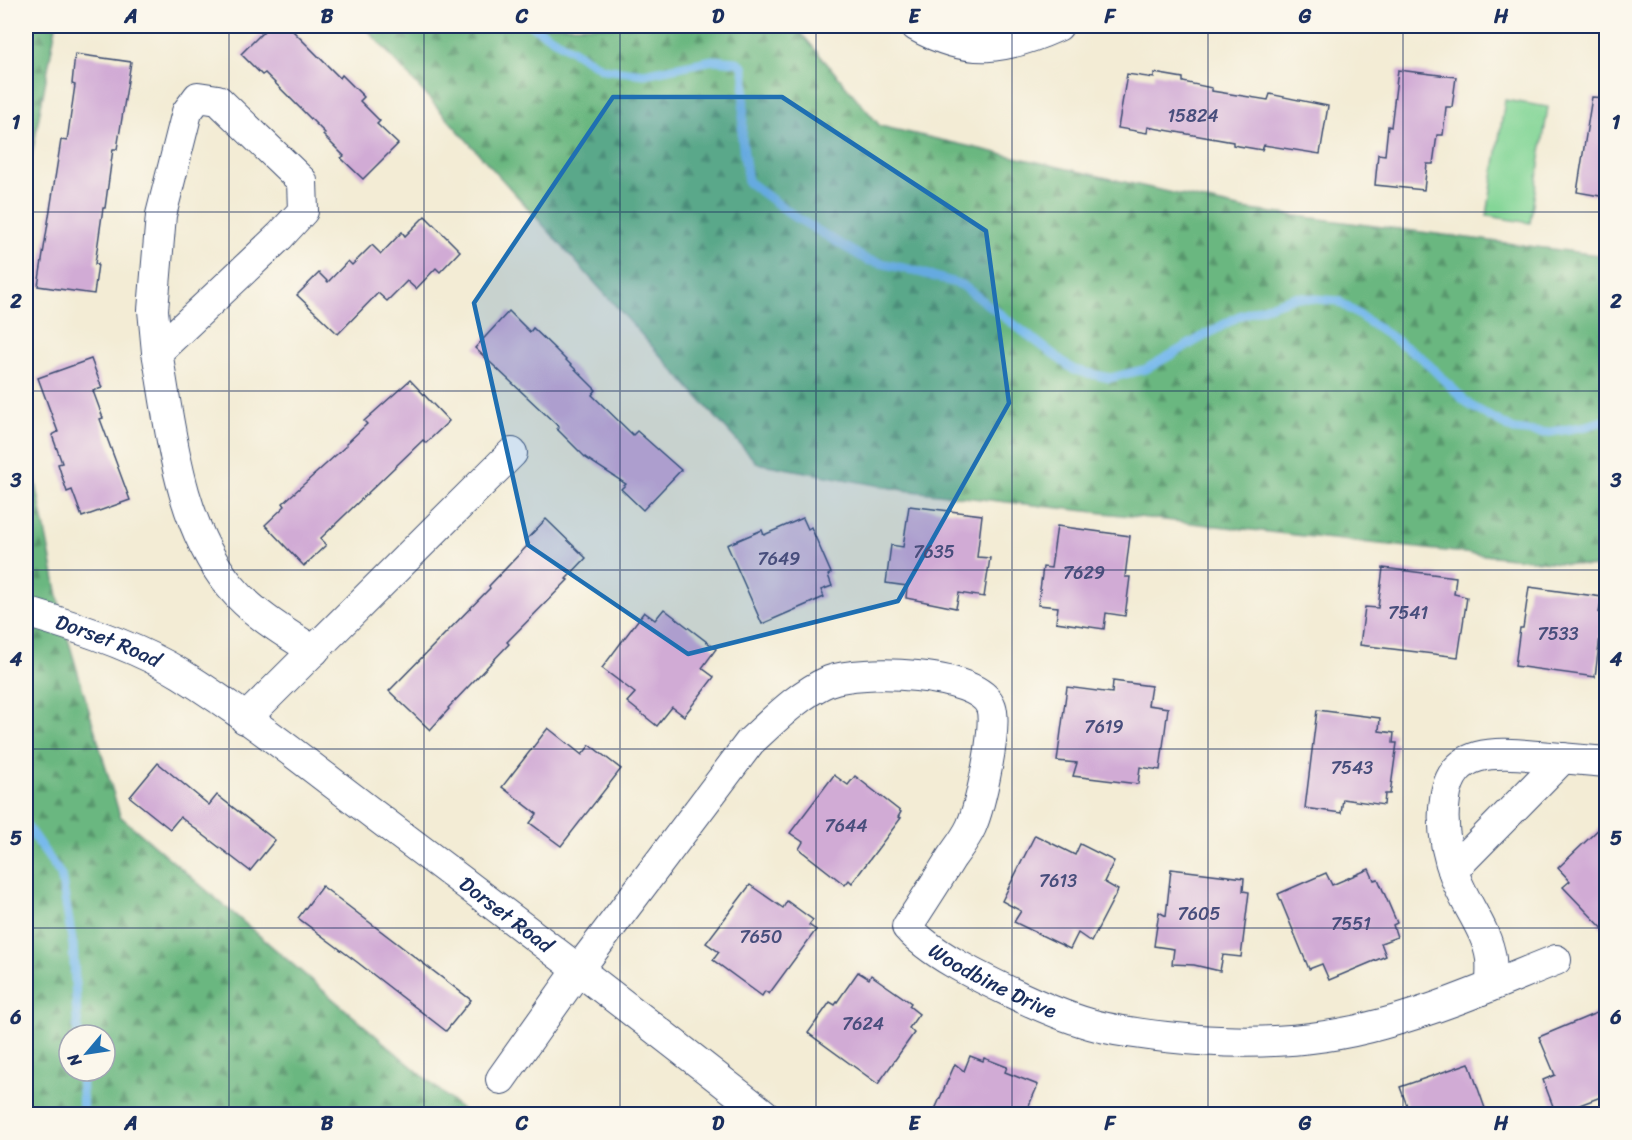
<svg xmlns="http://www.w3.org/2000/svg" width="1632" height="1140" viewBox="0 0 1632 1140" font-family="Sriracha,sans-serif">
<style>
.forest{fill:url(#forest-firs);stroke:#43736f;stroke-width:1.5;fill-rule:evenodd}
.green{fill:#84d697;stroke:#50827a;stroke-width:1.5}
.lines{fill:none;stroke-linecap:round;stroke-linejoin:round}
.stream{stroke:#77b9ec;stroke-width:9}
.building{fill:#d1abd5}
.minor-casing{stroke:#3b4b70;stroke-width:32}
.minor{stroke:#fff;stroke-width:30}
.marked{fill:#1f6fb2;fill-opacity:0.2;stroke:#1f6fb2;stroke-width:4.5;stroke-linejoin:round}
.grid{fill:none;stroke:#1b2f5e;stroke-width:1.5;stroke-opacity:0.55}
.labels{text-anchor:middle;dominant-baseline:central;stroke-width:4.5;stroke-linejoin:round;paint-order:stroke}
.number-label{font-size:18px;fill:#484e7c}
.street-label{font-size:21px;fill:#1b2f5e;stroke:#fbf7ec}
.neatline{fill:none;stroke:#1b2f5e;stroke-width:2}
.grid-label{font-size:20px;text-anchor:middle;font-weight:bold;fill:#1b2f5e}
</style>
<defs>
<pattern id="forest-firs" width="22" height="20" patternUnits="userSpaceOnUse" patternTransform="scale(1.5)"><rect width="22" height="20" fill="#6bb780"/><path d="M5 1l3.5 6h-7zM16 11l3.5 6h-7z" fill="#57956c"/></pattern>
</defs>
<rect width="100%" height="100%" fill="#fbf7ec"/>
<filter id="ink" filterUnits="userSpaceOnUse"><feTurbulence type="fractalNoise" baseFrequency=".0167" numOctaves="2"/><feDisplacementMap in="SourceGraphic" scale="12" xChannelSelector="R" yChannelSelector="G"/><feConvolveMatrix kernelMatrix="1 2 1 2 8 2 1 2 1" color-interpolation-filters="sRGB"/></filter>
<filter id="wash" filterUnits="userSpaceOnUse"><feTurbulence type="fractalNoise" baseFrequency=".008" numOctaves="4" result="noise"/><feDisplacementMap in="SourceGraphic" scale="24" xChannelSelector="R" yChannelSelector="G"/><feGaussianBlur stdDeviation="1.35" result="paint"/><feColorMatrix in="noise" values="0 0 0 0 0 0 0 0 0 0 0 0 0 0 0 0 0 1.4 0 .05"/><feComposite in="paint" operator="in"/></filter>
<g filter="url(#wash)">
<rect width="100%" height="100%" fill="#f3ecd5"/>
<g class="forest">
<path d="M 26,26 L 56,26 L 26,186 Z"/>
<path d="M 364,26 L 795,26 L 880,126 L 1243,209 L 1606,256 L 1606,568 L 1304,536 L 903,490 L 757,463 Z"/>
<path d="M 26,432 L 63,622 L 120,816 L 467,1114 L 26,1114 ZM 69,1035 L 105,1035 L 105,1071 L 69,1071 Z"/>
</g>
<path class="green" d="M 1505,100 L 1548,107 L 1530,223 L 1487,216 Z"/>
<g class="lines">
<g class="stream">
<path d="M 532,26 L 603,69 L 644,74 L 713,60 L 737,62 L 743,66 L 745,77 L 742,139 L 748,182 L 797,218 L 867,260 L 912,270 L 962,285 L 1074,370 L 1110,378 L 1146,369 L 1239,316 L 1295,297 L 1338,301 L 1422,358 L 1469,405 L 1514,430 L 1545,433 L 1587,426 L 1606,420"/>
<path d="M 26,825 L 61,875 L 73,945 L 78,1035"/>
<path d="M 81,1071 L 83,1114"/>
</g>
</g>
<g id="blocks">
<g class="building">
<path d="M 269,26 L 288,26 L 340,78 L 342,75 L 364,97 L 360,101 L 380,121 L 377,124 L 398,144 L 363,179 L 341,158 L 344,156 L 323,135 L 325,133 L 265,73 L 262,75 L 241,54 Z"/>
<path d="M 75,54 L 131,62 L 117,149 L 113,149 L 105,208 L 103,208 L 95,264 L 98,264 L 94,294 L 38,286 L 61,140 L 67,141 L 75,85 L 72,84 Z"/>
<path d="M 1398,70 L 1456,77 L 1452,107 L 1446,107 L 1443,135 L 1437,135 L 1433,164 L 1427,164 L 1424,190 L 1375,185 L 1378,154 L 1385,155 L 1388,126 L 1391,127 Z"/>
<path d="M 1154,73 L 1183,78 L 1183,82 L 1212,88 L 1212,91 L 1268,100 L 1270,94 L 1328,106 L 1320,154 L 1264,145 L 1262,150 L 1233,145 L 1233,142 L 1148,127 L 1147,133 L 1118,128 L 1127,74 L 1154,78 Z"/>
<path d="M 1592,97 L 1606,98 L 1606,197 L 1577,192 Z"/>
<path d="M 425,216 L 460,251 L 440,272 L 436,268 L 416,289 L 407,281 L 387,301 L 378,293 L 338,334 L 297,295 L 319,273 L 328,282 L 348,261 L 352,265 L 372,245 L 381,254 L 402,232 L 405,236 Z"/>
<path d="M 509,311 L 530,332 L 533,328 L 555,349 L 596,390 L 592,395 L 633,435 L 637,431 L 681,470 L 643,510 L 621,489 L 626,484 L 586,458 L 557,429 L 559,427 L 475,348 Z"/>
<path d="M 91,359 L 102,388 L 93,391 L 103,418 L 100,419 L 130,500 L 82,517 L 72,490 L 67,492 L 58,464 L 62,463 L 52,435 L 58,432 L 38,378 Z"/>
<path d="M 410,380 L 449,421 L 426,443 L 423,440 L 320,539 L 326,545 L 304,566 L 265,525 L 285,506 L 283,503 L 347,445 L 346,444 L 367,424 L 364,421 Z"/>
<path d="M 909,506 L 982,515 L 977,557 L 990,558 L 984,597 L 959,593 L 956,608 L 906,598 L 907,586 L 886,583 L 891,545 L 903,547 Z"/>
<path d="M 803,518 L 808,529 L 811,527 L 831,573 L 828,575 L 832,586 L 821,590 L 824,597 L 762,624 L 727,545 L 762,530 L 764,535 Z"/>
<path d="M 546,519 L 586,558 L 566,579 L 568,580 L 507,642 L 509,644 L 448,708 L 449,709 L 430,730 L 389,691 L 490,588 L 489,586 L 529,544 L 526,540 Z"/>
<path d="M 1057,526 L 1130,536 L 1125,577 L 1130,577 L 1125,616 L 1106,613 L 1104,629 L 1056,622 L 1058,607 L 1038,605 L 1043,567 L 1051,568 Z"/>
<path d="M 1383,568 L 1456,577 L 1454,594 L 1467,597 L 1458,657 L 1360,645 L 1365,607 L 1378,608 Z"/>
<path d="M 1529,587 L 1602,597 L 1599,613 L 1603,613 L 1595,677 L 1515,666 L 1520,628 L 1523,628 Z"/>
<path d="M 664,609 L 716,649 L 702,668 L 714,677 L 684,716 L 672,707 L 657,726 L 627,702 L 635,693 L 602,668 L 644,612 L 655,620 Z"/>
<path d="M 1113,681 L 1151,686 L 1148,705 L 1168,708 L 1160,770 L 1140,767 L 1138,784 L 1073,776 L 1077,763 L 1057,761 L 1067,687 L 1112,693 Z"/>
<path d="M 1317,710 L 1380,718 L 1379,731 L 1394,733 L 1393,743 L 1397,743 L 1390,794 L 1385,794 L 1384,805 L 1343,799 L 1341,813 L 1305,808 Z"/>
<path d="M 548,728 L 582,755 L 590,745 L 621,769 L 561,846 L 530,823 L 537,814 L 502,787 Z"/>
<path d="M 158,763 L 209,805 L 217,795 L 275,840 L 250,871 L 180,817 L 170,829 L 130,797 Z"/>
<path d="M 834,775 L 848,785 L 855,776 L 901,812 L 898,817 L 901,818 L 852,883 L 849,880 L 845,885 L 799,849 L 803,842 L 790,833 Z"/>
<path d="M 1606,822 L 1606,932 L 1563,887 L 1570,881 L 1558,868 Z"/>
<path d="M 1035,835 L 1075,855 L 1080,844 L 1114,861 L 1104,882 L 1118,890 L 1091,942 L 1078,933 L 1070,949 L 1014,922 L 1021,911 L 1002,901 Z"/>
<path d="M 1171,869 L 1244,878 L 1243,891 L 1249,892 L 1241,957 L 1223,955 L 1220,971 L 1194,965 L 1172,964 L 1174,949 L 1154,946 L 1159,912 L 1166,916 Z"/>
<path d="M 1369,869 L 1374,880 L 1378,879 L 1397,923 L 1393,925 L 1397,937 L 1381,943 L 1386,956 L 1329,980 L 1322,964 L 1309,969 L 1278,894 L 1326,873 L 1332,885 Z"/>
<path d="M 750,885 L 783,908 L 787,901 L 813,920 L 809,925 L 816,930 L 769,994 L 765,991 L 762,996 L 713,960 L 719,952 L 706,943 Z"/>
<path d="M 322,886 L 471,1000 L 446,1031 L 357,962 L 298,918 Z"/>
<path d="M 858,972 L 869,979 L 871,975 L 911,1003 L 909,1006 L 919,1014 L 909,1028 L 914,1033 L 878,1084 L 808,1033 L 830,1002 L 835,1005 Z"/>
<path d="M 1606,1009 L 1606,1095 L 1556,1114 L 1543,1080 L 1555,1075 L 1539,1037 Z"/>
<path d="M 970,1056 L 983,1061 L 984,1058 L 1007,1067 L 1005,1072 L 1038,1085 L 1025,1114 L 933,1114 L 955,1064 L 964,1071 Z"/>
<path d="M 1469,1063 L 1487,1114 L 1410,1114 L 1400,1087 Z"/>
</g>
</g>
</g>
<g filter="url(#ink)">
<use href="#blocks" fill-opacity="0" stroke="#3b4b70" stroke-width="1.5"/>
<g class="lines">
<defs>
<g id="minor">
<path d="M 916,26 C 969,56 1005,50 1058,26"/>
<path d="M 198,97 L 218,100 L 302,181 L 303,211 L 280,236 L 157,352 L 153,310 L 161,215 L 187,112 Z"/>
<path d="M 157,352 C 171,430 178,522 230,586 C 253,614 284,632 314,651"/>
<path id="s1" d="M 26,612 C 74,626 138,647 181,674 C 256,721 326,779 397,832 C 521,925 643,1019 764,1114"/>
<path d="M 245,719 L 512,453"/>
<path d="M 1453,870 L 1563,758"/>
<path d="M 1491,986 C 1491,977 1492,968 1491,959 C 1487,930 1466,906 1456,879 C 1447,855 1441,825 1445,799 C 1452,747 1497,752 1538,756 C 1561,758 1584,760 1606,762"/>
<path id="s2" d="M 501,1079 L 579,969 L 750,742 C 773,721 800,693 829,681 C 860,669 978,671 991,707 C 998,727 980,807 971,827 C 966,838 958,848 951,858 C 937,881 922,904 907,927 C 931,954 977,976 1010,992 C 1035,1004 1062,1016 1090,1024 C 1114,1031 1140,1034 1166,1037 C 1237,1045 1312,1044 1382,1024 C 1442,1008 1498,983 1556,960"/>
</g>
</defs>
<use href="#minor" class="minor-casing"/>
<use href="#minor" class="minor"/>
</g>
</g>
<path class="marked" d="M 613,97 L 782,97 L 986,231 L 1009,403 L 898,601 L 688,654 L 528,545 L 474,303 Z"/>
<path class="grid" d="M 229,26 L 229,1114M 424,26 L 424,1114M 620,26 L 620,1114M 816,26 L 816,1114M 1012,26 L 1012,1114M 1208,26 L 1208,1114M 1403,26 L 1403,1114M 26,212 L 1606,212M 26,391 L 1606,391M 26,570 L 1606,570M 26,749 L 1606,749M 26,928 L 1606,928"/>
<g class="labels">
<g class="number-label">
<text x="1193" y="116">15824</text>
<text x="934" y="552">7635</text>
<text x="779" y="559">7649</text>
<text x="1084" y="573">7629</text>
<text x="1408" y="613">7541</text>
<text x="1558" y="634">7533</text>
<text x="1104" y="727">7619</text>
<text x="1352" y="768">7543</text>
<text x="846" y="826">7644</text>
<text x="1058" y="881">7613</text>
<text x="1199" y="914">7605</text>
<text x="1351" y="924">7551</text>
<text x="761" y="937">7650</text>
<text x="863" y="1024">7624</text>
</g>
<g class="street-label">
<text stroke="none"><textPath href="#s1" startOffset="87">Dorset Road</textPath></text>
<text stroke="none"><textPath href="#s1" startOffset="572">Dorset Road</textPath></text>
<text stroke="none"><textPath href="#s2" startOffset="1035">Woodbine Drive</textPath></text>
</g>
</g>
<rect width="1632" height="1140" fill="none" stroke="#fbf7ec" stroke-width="66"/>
<g transform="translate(87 1053) rotate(241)"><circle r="28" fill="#fbf7ec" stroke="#a1a7b3" stroke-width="1.5"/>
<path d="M0-4.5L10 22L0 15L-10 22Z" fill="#1f6fb2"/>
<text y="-9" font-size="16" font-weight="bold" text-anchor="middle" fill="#1b2f5e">N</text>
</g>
<rect x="33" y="33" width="1566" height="1074" class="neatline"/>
<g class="grid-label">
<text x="131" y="23">A</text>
<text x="327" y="23">B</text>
<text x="522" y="23">C</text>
<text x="718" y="23">D</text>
<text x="914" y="23">E</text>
<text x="1110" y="23">F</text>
<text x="1305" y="23">G</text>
<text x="1501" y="23">H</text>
<text x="16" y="129">1</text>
<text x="1616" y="129">1</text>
<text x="16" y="308">2</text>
<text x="1616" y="308">2</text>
<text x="16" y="487">3</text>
<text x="1616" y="487">3</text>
<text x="16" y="666">4</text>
<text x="1616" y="666">4</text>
<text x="16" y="845">5</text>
<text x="1616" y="845">5</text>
<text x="16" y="1024">6</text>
<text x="1616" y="1024">6</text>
<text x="131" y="1130">A</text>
<text x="327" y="1130">B</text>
<text x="522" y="1130">C</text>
<text x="718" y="1130">D</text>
<text x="914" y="1130">E</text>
<text x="1110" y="1130">F</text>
<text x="1305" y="1130">G</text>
<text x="1501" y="1130">H</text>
</g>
</svg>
